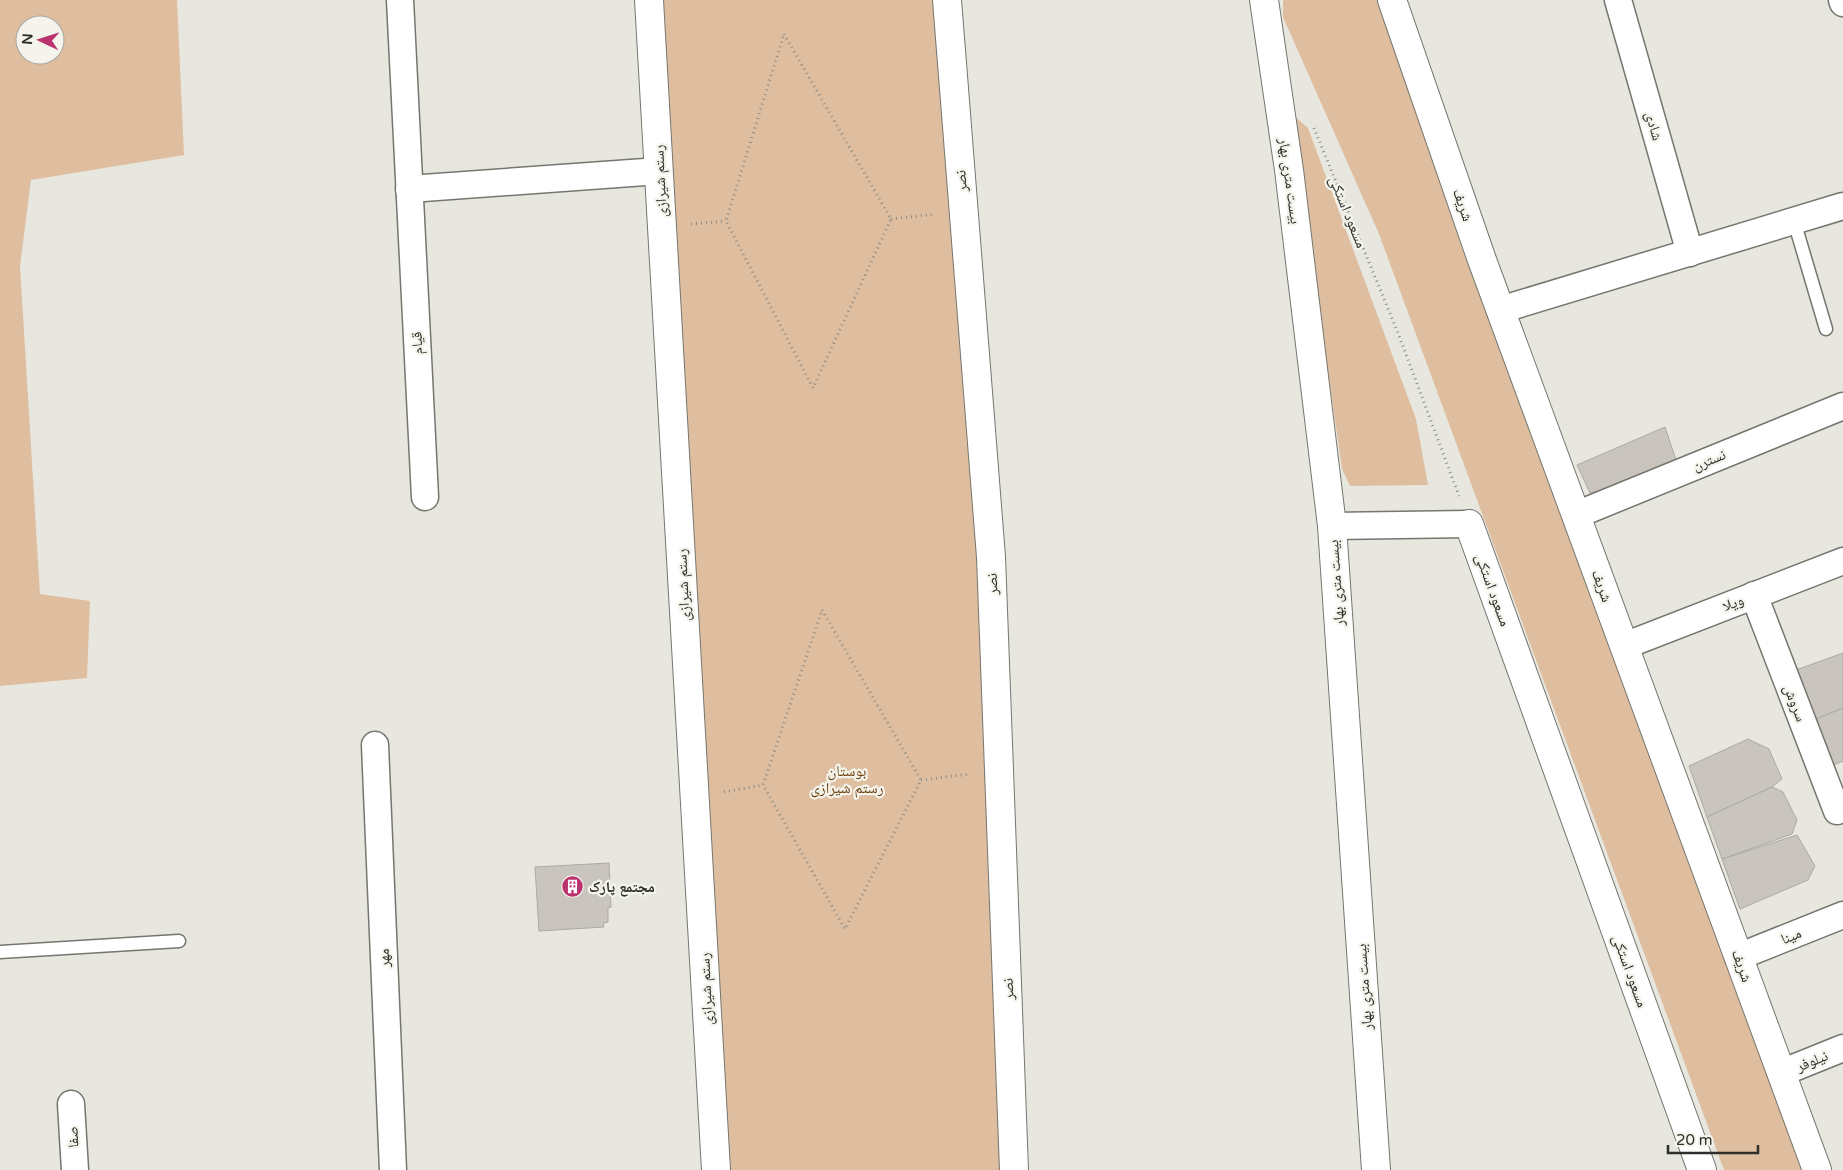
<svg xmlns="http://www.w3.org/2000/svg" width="1843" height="1170" viewBox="0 0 1843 1170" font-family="'Varela Round','Noto Naskh Arabic',sans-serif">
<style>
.green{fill:#dfbe9f;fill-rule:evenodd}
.building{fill:#c9c5be;stroke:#aca9a2}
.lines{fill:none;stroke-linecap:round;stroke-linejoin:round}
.service-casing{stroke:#76766f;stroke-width:15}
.minor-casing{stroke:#76766f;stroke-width:29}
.tertiary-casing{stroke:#76766f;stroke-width:30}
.path{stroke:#8d8d87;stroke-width:3;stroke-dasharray:1 4;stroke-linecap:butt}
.service{stroke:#fff;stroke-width:12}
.minor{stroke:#fff;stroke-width:26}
.tertiary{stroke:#fff;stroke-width:28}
.labels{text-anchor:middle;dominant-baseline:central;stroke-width:4.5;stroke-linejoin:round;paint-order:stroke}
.street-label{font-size:15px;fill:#2e2e2b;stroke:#f4f4ec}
.park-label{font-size:15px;fill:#6c3f07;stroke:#f4f4ec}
.poi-label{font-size:15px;font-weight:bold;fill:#2e2e2b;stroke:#f4f4ec;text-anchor:start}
</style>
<rect width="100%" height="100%" fill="#e7e7df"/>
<g class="green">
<path d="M 0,0 L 177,0 L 184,155 L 31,180 L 20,266 L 40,594 L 90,601 L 87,678 L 0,686 ZM 25,25 L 55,25 L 55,55 L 25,55 Z"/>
<path d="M 648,0 L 946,0 L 1014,1170 L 717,1170 Z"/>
<path d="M 1283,0 L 1377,0 L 1467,262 L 1802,1170 L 1724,1170 L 1379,234 L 1283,17 Z"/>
<path d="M 1291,113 L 1308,128 L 1416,419 L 1428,485 L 1350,486 L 1342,469 Z"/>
</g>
<g class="building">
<path d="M 1665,427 L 1679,469 L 1618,487 L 1590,493 L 1577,465 Z"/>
<path d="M 1843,653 L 1843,708 L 1811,721 L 1796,670 Z"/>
<path d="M 1843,708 L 1843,761 L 1831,766 L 1811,721 Z"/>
<path d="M 1748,739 L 1769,749 L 1782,779 L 1772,787 L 1707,817 L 1689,766 Z"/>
<path d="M 1772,787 L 1783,792 L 1797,820 L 1792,834 L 1722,859 L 1707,817 Z"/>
<path d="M 1797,835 L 1815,866 L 1808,880 L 1740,909 L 1722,859 Z"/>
<path d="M 609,863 L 611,907 L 608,908 L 608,922 L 603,923 L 604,927 L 539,931 L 535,867 Z"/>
</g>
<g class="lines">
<defs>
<g id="service">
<path d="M 1794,221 L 1826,329"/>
<path d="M 0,952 L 179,941"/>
</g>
<g id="minor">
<path d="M 400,0 L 425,497"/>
<path d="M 1618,0 L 1690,253"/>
<path d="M 1842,0 L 1843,3"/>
<path d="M 409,189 L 659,171"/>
<path d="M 1500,310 L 1843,206"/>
<path d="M 1576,515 L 1843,406"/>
<path d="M 1332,526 L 1469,524"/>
<path d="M 1754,595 L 1837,811"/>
<path d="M 1624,646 L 1843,561"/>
<path d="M 375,745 L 393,1170"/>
<path d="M 1738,957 L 1843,915"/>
<path d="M 1781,1073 L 1843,1048"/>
<path d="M 71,1104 L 75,1170"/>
</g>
<g id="tertiary">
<path d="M 649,0 L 716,1170"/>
<path d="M 947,0 L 991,557 L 1014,1170"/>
<path d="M 1264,0 L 1289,170 L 1332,526 L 1376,1170"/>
<path d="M 1392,0 L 1482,260 L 1817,1170"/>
<path d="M 1469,524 L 1702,1170"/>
</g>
</defs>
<use href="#service" class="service-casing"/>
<use href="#minor" class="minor-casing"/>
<use href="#tertiary" class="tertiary-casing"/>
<g class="path">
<path d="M 784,34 L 891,219 L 813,388 L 726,221 Z"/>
<path d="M 1314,128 L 1398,333 L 1459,496"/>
<path d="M 891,219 L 935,214"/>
<path d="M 691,224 L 726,221"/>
<path d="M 822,610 L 921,780 L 845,929 L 763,785 Z"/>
<path d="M 921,780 L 970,774"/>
<path d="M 724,792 L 763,785"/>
</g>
<use href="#service" class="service"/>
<use href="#minor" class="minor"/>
<use href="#tertiary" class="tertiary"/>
</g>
<defs>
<symbol id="building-disc" viewBox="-11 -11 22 22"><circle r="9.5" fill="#bb326e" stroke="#f4f4ec"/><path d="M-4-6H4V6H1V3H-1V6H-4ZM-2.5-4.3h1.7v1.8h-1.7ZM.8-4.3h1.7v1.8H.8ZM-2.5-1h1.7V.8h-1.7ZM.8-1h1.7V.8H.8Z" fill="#fff"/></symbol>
</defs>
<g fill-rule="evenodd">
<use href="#building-disc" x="560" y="874" width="25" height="25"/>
</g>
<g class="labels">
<g class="street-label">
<text transform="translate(1654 126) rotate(74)">شادی</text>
<text transform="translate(660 181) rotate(-93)">رستم شیرازی</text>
<text transform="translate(961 181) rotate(-95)">نصر</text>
<text transform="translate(1290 181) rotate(82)">بیست متری بهار</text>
<text transform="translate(1463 205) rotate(71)">شریف</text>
<text transform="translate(1348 212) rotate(68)">مسعود استکی</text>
<text transform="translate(417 343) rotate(-93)">قیام</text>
<text transform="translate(1709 460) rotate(-22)">نسترن</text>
<text transform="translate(1336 583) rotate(-94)">بیست متری بهار</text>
<text transform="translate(992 584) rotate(-92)">نصر</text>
<text transform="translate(683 585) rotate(-93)">رستم شیرازی</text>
<text transform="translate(1602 586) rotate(70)">شریف</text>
<text transform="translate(1493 590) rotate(70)">مسعود استکی</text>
<text transform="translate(1733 603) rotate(-21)">ویلا</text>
<text transform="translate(1795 703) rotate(69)">سروش</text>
<text transform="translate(1791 936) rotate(-22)">مینا</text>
<text transform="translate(384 958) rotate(-92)">مهر</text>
<text transform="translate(1742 966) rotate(70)">شریف</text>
<text transform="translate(1630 971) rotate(70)">مسعود استکی</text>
<text transform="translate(1364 987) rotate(-94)">بیست متری بهار</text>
<text transform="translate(706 989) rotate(-93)">رستم شیرازی</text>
<text transform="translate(1008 989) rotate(-92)">نصر</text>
<text transform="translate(1812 1061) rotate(-22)">نیلوفر</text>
<text transform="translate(73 1137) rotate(-93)">صفا</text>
</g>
<g class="park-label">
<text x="847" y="771">بوستان<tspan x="847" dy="17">رستم شیرازی</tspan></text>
</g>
<g class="poi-label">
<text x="589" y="887">مجتمع پارک</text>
</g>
</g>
<g transform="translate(40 40) rotate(274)"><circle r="24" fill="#f4f4ec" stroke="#a5a59f"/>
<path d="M0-4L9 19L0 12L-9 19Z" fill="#bb326e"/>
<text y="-8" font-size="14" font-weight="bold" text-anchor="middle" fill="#2e2e2b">N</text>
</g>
<path d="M1668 1145v8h90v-8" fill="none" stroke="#2e2e2b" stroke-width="2.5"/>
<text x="1676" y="1145" font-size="15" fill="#2e2e2b" stroke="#f4f4ec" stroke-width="4" paint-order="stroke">20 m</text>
</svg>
